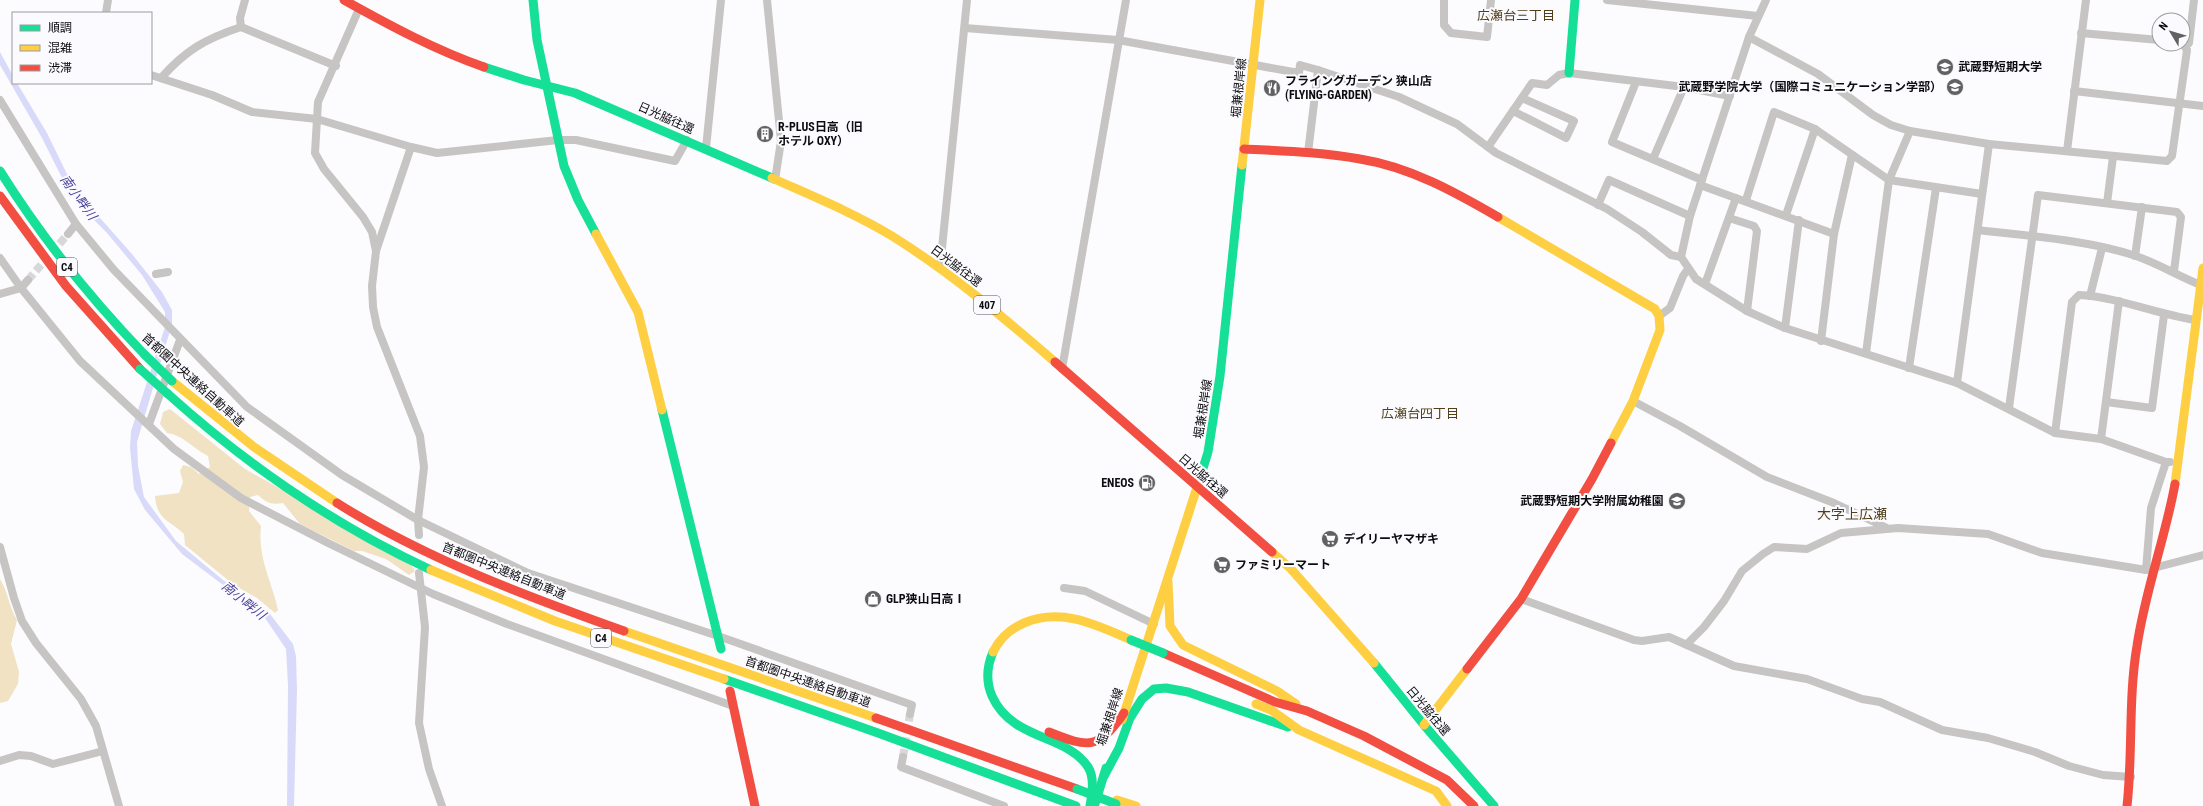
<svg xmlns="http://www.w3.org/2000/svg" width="2203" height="806" viewBox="0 0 2203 806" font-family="'Roboto Condensed','Noto Sans JP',sans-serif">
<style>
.green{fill:#f0e2c2}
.water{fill:#d9daf9}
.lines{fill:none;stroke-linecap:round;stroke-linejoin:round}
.street-tunnel{stroke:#d8d8da;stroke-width:8;stroke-dasharray:8 4;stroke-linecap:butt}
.street{stroke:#c6c5c4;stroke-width:8}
.fast{stroke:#16e098;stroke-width:9}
.slow{stroke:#ffcf43;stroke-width:9}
.jam{stroke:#f24e42;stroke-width:9}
.fast-bridge{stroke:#16e098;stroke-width:9}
.labels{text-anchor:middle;stroke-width:4;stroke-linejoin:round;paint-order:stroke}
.shield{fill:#fbfbff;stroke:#545458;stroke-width:1}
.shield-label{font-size:11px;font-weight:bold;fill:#0d0d10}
.poi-label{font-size:12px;font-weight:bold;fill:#0d0d10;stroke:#fbfbff;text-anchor:start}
.street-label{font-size:12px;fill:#0d0d10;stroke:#fbfbff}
.neighbourhood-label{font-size:13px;fill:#503f18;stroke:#fbfbff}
.water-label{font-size:13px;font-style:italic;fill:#4c4498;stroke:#fbfbff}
.quarter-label{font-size:14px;fill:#503f18;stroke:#fbfbff}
</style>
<rect width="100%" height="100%" fill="#fcfcfe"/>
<g class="green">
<path d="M 170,409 L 245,469 L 409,561 L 415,571 L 409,575 L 386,559 L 362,551 L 354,551 L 300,524 L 283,503 C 271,505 267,503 258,495 L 250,497 L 249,511 L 261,526 C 257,556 272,582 278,610 L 275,613 L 257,598 L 234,585 L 185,545 L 184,534 C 170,520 157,521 155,496 L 179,493 L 183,482 L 180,471 L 183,465 L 191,467 L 199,474 L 210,467 L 208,456 C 194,449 183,435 167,433 L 160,424 L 163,412 Z"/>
<path d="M 0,579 C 8,592 9,607 17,620 L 11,644 L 19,672 L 18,684 L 8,701 L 0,703 Z"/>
</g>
<path class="water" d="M 0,52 L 13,76 L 13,83 L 17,83 L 47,133 L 68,176 L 85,201 L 132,254 L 162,292 L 172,310 L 172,324 L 137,442 L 138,466 L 144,497 L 176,541 L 223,580 L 270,614 L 293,644 L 296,656 L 297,690 L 294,806 L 287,806 L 288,685 L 286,649 L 263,615 L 182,554 L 145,510 L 134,489 L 130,448 L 131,431 L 165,327 L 165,312 L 142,275 L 107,233 L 80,206 L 60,174 L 42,138 L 0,65 Z"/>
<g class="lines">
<g class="street-tunnel">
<path d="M 28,280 L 68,234"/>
<path d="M 903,757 L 910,714"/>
</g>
<g class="street">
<path d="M 767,0 L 781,141 L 775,180"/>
<path d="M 1444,0 L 1444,25 L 1451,33 L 1487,37 L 1491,0"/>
<path d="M 1607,0 L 1758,16"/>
<path d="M 359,9 L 318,102 L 315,153 L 324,169 L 363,217 L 372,232 L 376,251 L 372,286 L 373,307 L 377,327 L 420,436 L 424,467 L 418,520 L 419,535"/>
<path d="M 106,13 L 108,0"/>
<path d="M 241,27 L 240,18 L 245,0"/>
<path d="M 965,28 L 1118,40 L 1299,73 L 1300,65 L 1318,70 L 1308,153"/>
<path d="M 2081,33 L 2159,40"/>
<path d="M 1749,37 L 1818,74 L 1873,115 L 1891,125 L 1910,131 L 1989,144 L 2167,161 L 2172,156 L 2187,50 L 2183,44"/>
<path d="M 2185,46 L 2189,43 L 2194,0"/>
<path d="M 1318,70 L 1399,97 L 1457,124 L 1496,153 L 1607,209 L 1642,232 L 1671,255 L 1681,257 L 1696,279 L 1747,311 L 1785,328 L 1957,383 L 2055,433 L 2101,439 L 2166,462"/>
<path d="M 151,75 L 212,95 L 252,112 L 317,119 L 411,147 L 437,153 L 558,140 L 576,140 L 675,161 L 687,140"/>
<path d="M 161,78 C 186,50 205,39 241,27 L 336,66"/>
<path d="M 1636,82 L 1612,142 L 1702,180"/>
<path d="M 2074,91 L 2203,106"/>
<path d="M 0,100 L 76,224 L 114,270 L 247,407 L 342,475 L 418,520 L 528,573 L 718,636 L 912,705 L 910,714"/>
<path d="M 1513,111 L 1566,138 L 1574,121 L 1522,98"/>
<path d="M 1488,147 L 1532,83 L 1547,85 L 1559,75 L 1569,73 L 1684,87 L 1730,96"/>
<path d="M 706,148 L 721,0"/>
<path d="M 2067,151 L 2086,0"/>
<path d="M 1653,159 L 1684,87"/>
<path d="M 1700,185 L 1834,234"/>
<path d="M 1746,200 L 1774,112 L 1815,129 L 1889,180 L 1982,194"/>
<path d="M 2107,203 L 2113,157"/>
<path d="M 1598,205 L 1609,180 L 1690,216"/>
<path d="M 1786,215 L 1815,129"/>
<path d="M 1729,218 L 1754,226 L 1757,231 L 1747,311"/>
<path d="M 1978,230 C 2028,236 2088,240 2136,256 C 2159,264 2180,277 2203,286"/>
<path d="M 68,234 L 76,224"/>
<path d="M 376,251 L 411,147"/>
<path d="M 2135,256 L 2142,207"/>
<path d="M 1681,257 L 1690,216 L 1749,37 L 1766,0"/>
<path d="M 0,258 L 21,288 L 80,361 L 174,449 L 241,498 L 328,543 L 433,594 L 507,624 L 733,706"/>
<path d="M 940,268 L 967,0"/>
<path d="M 156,274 L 168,272"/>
<path d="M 1705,284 L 1736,198"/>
<path d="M 0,294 L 21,288 L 28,280"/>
<path d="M 2090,296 L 2102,248"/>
<path d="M 1659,316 L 1670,308 L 1683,276 L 1688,269"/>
<path d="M 1785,328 L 1799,220"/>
<path d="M 1821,341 L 1834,234 L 1852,155"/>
<path d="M 1866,353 L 1889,180 L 1910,131"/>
<path d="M 1909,368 L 1936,188"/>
<path d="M 1062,369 L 1126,0"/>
<path d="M 1957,383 L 1989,144"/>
<path d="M 1633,401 L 1680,426 L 1767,477 L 1834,503 L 1887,528"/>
<path d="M 2106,402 L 2152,408 L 2164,315"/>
<path d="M 2009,408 L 2038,195 L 2177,212 L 2181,217 L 2174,271"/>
<path d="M 149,424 L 180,340"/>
<path d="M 2055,433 L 2072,302 L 2079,295 C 2118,297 2156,314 2195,320"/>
<path d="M 2101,439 L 2119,301"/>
<path d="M 0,547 L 14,598 L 22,621 L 36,643 L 81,699 L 96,726 L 119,806"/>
<path d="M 2146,570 L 2151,508 L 2166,462 L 2170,462"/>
<path d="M 419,573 L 425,627 L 419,723 L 429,769 L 442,806"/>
<path d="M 1064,588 L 1085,591 L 1154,624"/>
<path d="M 1521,599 L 1634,640 L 1642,641 L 1669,637 L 1734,666 L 1807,679 L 1862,699 L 1880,702 L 1942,730 L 1988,738 L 2035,752 L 2069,766 L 2103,775 L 2131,777"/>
<path d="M 1687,644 L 1704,627 L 1724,601 L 1742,571 L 1763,554 L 1774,547 L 1807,549 L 1841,533 L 1898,528 L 1988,534 L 2042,553 L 2146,570 L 2203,555"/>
<path d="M 903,757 L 901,767 L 1004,806"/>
<path d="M 0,761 L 19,755 L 31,756 L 53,764 L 103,751"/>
</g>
<g class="fast">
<path d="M 533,0 L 537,40 L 564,166 L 578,200 L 596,234"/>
<path d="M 484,67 L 524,80 L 575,93 L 772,178"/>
<path d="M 1569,73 L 1575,0"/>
<path d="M 0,171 C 42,238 90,298 145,355"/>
<path d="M 168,394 C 248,466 334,525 431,570"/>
<path d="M 662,410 L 721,649"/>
<path d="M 1200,478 L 1208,452 L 1220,376 L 1242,165"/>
<path d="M 993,652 C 987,666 986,682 992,696 C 1012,741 1067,734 1088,767 C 1095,778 1092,794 1090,806"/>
<path d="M 1374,663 L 1424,725 L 1494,806"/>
<path d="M 724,679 L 878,733 L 1076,806"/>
<path d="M 1104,776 L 1119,748 L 1130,718 L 1142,699 L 1154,689 L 1166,688 L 1188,692 L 1288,727"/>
<path d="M 1095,804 L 1106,768"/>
</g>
<g class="slow">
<path d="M 1242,165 L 1260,0"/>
<path d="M 772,178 C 812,196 854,213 892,236 C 950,272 1003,317 1055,362"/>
<path d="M 1498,217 L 1655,309 L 1659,316 L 1660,330 L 1633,401 L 1611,443"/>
<path d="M 596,234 L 638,312 L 662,410"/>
<path d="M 172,381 L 254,447 L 337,503"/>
<path d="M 2175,484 L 2203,268"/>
<path d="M 1272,552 L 1291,569 L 1374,663"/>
<path d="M 431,570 L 555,621 L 724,679"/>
<path d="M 1168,582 L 1170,626 L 1183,645 L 1277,691 L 1296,704"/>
<path d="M 624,631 L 876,718"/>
<path d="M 993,652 C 1000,638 1010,629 1024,623 C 1061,607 1097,625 1131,640"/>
<path d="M 1256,704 L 1271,710 L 1299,730 L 1436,791 L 1447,806"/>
<path d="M 1122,720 L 1200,478"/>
<path d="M 1424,725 L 1467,669"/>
<path d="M 1117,800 L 1136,806"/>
</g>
<g class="jam">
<path d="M 344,0 C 389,25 435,50 484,67"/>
<path d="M 1244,149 C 1283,151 1322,152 1360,159 C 1410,167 1455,192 1498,217"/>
<path d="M 0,196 L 66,286 L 140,369"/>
<path d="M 1055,362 L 1272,552"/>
<path d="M 337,503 C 426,559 526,596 624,631"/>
<path d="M 1163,653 L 1275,702 L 1307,711 L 1364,736 L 1447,780 L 1474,806"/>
<path d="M 1467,669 L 1521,599 L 1592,479 L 1611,443"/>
<path d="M 730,691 L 755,806"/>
<path d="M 876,718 L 1077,789"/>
<path d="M 1049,732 C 1089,748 1098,750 1124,713"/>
<path d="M 2127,806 C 2133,753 2128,699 2137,646 C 2145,591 2165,539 2175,484"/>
</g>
<g class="fast-bridge">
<path d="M 145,355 L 172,381"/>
<path d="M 140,369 L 168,394"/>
<path d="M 1131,640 L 1163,653"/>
<path d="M 1077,789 L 1116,804"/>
</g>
</g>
<defs>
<g id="university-disc" transform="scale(0.9)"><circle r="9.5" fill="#616163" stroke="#fbfbff"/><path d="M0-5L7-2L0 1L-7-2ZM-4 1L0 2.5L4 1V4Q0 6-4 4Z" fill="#fff"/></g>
<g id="restaurant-disc" transform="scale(0.9)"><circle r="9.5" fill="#616163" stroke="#fbfbff"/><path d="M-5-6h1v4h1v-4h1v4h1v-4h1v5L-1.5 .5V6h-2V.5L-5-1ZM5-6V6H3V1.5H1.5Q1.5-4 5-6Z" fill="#fff"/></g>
<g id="building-disc" transform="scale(0.9)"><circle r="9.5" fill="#616163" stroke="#fbfbff"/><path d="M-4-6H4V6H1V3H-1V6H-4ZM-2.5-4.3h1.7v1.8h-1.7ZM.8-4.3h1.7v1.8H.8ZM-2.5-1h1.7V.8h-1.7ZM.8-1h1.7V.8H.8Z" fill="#fff"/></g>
<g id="fuel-disc" transform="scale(0.9)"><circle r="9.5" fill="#616163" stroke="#fbfbff"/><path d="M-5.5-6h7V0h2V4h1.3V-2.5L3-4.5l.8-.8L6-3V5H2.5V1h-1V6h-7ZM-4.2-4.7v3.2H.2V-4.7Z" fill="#fff"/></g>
<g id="school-disc" transform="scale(0.9)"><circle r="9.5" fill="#616163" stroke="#fbfbff"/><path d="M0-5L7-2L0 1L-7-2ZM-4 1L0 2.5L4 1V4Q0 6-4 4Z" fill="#fff"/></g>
<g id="supermarket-disc" transform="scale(0.9)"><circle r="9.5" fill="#616163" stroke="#fbfbff"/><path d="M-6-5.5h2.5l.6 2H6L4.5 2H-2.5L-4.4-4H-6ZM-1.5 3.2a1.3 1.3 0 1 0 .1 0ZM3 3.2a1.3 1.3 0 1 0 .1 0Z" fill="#fff"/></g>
<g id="shop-disc" transform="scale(0.9)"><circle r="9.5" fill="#616163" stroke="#fbfbff"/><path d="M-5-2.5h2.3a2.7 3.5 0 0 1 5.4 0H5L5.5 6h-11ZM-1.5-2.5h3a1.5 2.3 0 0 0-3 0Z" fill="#fff"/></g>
</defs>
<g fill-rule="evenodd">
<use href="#university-disc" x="1945" y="67"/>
<use href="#university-disc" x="1955" y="87"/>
<use href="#restaurant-disc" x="1272" y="88"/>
<use href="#building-disc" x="765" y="134"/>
<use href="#fuel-disc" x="1147" y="483"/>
<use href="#school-disc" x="1677" y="501"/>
<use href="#supermarket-disc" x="1330" y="539"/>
<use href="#supermarket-disc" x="1222" y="565"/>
<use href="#shop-disc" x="873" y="599"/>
</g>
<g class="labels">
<g class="shield">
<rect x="57" y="258" width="20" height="18" rx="3"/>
<rect x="974" y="296" width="26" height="18" rx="3"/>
<rect x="591" y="629" width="20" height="18" rx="3"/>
</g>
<g class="shield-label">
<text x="67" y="271">C4</text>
<text x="987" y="309">407</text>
<text x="601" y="642">C4</text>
</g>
<g class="poi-label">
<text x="1958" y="71">武蔵野短期大学</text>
<text x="1285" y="85">フライングガーデン 狭山店<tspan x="1285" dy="14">(FLYING-GARDEN)</tspan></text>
<text x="1942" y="91" text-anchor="end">武蔵野学院大学（国際コミュニケーション学部）</text>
<text x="778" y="131">R-PLUS日高（旧<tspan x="778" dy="14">ホテル OXY）</tspan></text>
<text x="1134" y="487" text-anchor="end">ENEOS</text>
<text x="1664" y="505" text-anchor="end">武蔵野短期大学附属幼稚園</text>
<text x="1343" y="543">デイリーヤマザキ</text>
<text x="1235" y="569">ファミリーマート</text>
<text x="886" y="603">GLP狭山日高Ⅰ</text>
</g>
<g class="street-label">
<text transform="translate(1239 88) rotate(-84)" y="4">堀兼根岸線</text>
<text transform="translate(666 118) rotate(24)" y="4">日光脇往還</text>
<text transform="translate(956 266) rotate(37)" y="4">日光脇往還</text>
<text transform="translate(193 380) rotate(42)" y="4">首都圏中央連絡自動車道</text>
<text transform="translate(1203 409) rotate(-81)" y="4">堀兼根岸線</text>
<text transform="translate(1203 476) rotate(41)" y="4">日光脇往還</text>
<text transform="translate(504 571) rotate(22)" y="4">首都圏中央連絡自動車道</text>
<text transform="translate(808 682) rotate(19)" y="4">首都圏中央連絡自動車道</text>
<text transform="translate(1428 711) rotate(50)" y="4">日光脇往還</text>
<text transform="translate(1110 717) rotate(-72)" y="4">堀兼根岸線</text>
</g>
<g class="neighbourhood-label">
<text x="1516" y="20">広瀬台三丁目</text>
<text x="1420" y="418">広瀬台四丁目</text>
</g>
<g class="water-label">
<text transform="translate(79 197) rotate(54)" y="5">南小畔川</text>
<text transform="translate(244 600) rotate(39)" y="5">南小畔川</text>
</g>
<g class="quarter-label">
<text x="1852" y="519">大字上広瀬</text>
</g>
</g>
<rect x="12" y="12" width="140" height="72" fill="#fbfbff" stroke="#9c9c9f"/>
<rect x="20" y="25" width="20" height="6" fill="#16e098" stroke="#9c9c9f"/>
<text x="48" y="32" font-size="12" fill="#0d0d10">順調</text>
<rect x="20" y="45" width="20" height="6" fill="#ffcf43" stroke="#9c9c9f"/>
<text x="48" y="52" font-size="12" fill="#0d0d10">混雑</text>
<rect x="20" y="65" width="20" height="6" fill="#f24e42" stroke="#9c9c9f"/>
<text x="48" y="72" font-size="12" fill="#0d0d10">渋滞</text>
<g transform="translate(2171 32) rotate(308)"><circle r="19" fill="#fbfbff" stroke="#9c9c9f"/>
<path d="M0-3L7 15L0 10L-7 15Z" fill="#616163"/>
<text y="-6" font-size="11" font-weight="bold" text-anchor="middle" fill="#0d0d10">N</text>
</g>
</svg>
